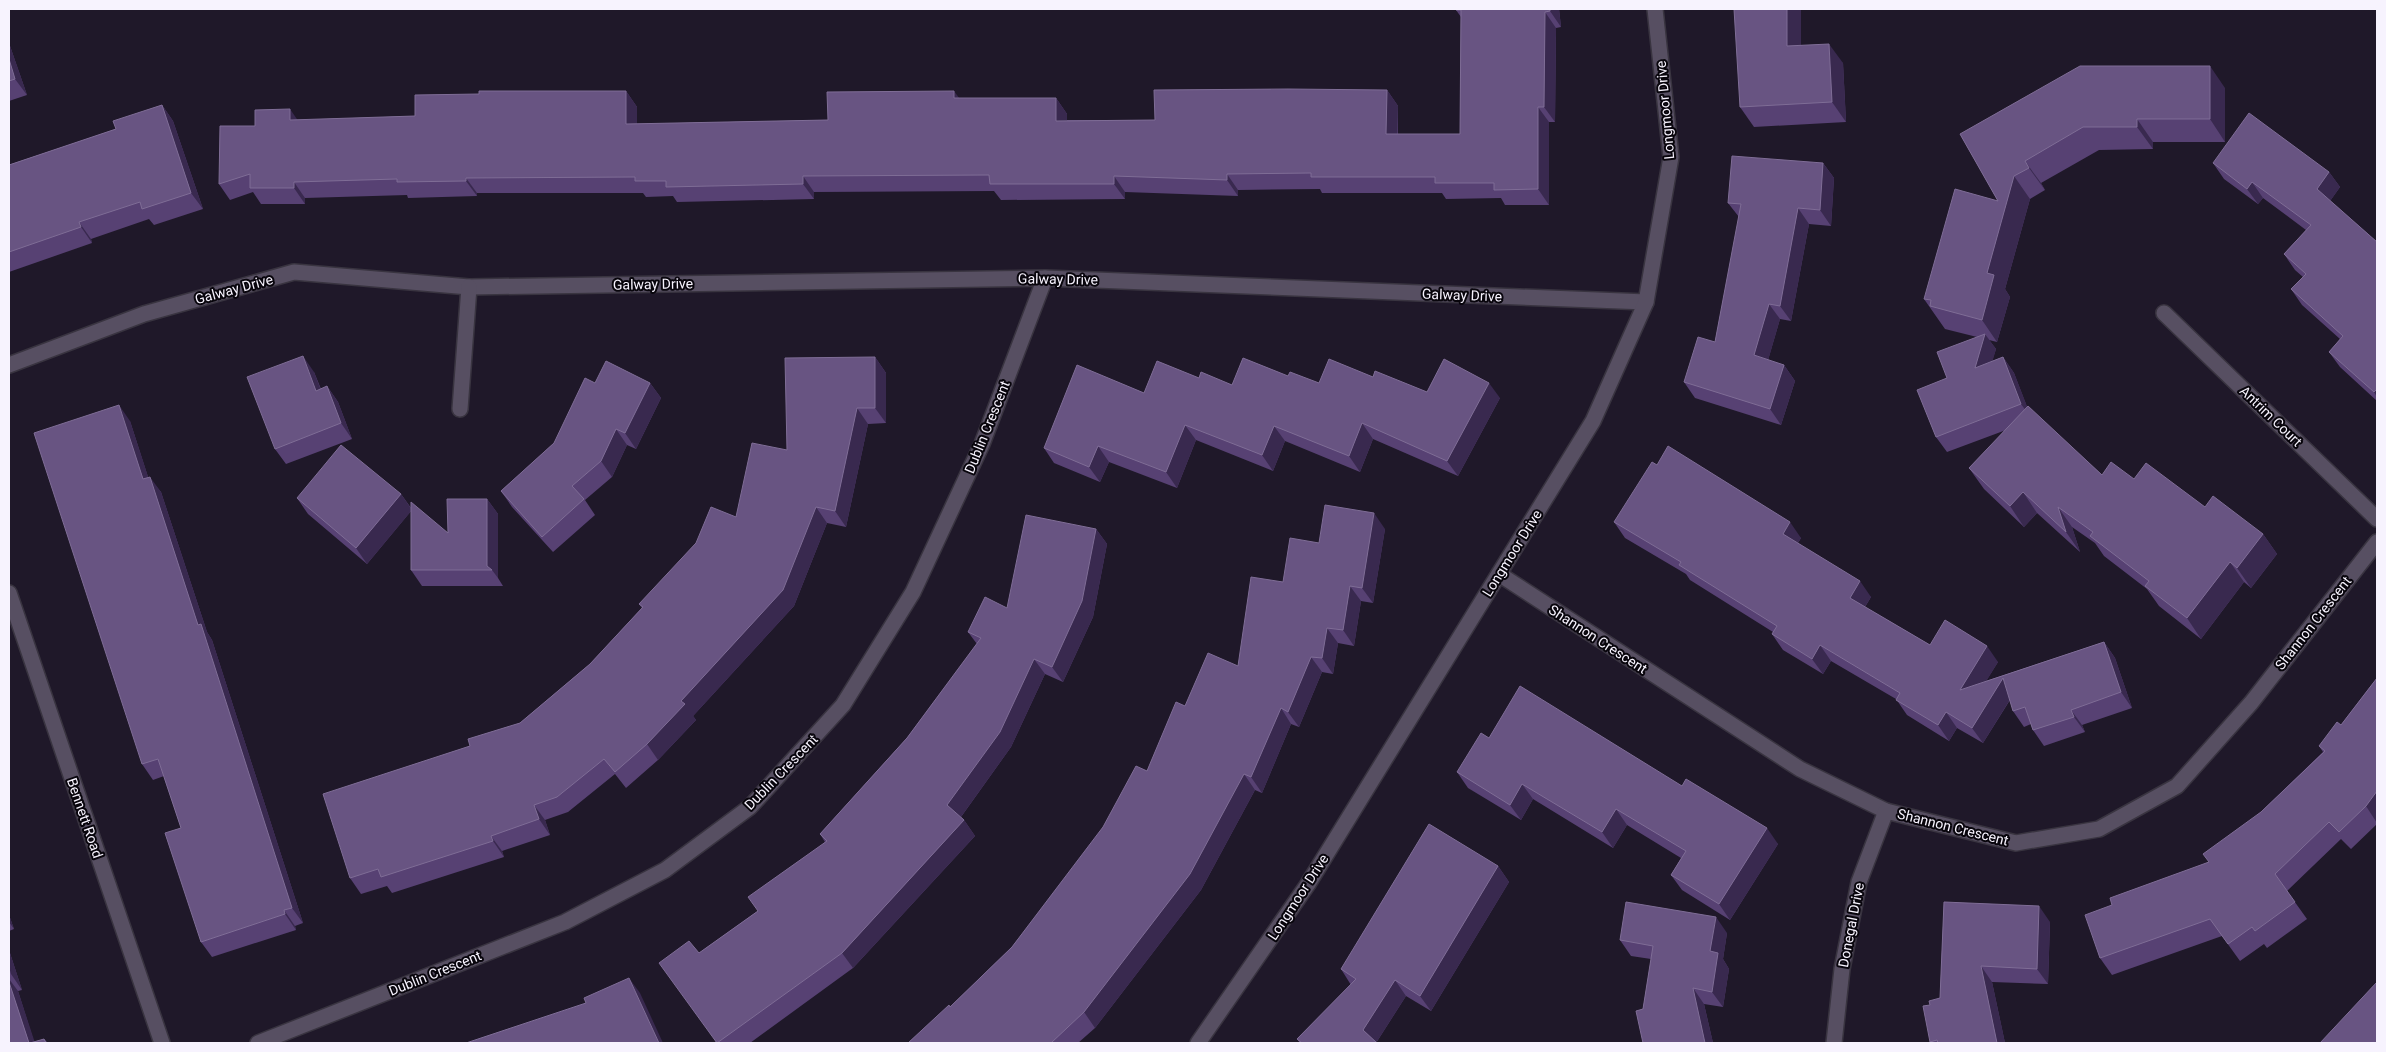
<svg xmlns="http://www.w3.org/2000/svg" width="2386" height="1052" viewBox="0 0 2386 1052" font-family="Roboto,sans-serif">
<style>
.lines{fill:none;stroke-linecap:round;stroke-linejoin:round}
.minor-casing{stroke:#393440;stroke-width:18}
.minor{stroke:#574f62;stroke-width:15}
.wall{fill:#574173}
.shaded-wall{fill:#39294f}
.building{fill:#685482;stroke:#7f6d96}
.labels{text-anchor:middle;stroke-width:4;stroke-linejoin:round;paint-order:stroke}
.street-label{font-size:14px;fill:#f7f3fe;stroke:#08050c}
</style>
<rect width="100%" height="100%" fill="#1f1829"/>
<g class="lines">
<g class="minor-casing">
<g id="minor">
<path d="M 2164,313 L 2377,519"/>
<path d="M 9,365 L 144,314 L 294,272 L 469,287 L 1045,278 L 1646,302"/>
<path d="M 460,409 L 469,287"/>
<path d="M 1499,574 L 1800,769 L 1886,811 L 2016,843 L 2099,829 L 2177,786 L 2251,703 L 2377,542"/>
<path d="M 9,593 L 162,1043"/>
<path d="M 258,1043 L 565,922 L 665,870 L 750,807 L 843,705 L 913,592 L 982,444 L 1045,278"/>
<path d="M 1198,1043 L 1308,884 L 1593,421 L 1646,302 L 1671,157 L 1655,9"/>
<path d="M 1834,1043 L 1842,969 L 1859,882 L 1886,811"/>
</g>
</g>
<use href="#minor" class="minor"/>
</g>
<g class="wall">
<path d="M 1456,9 L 1559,9 L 1561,27 L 1556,28 L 1555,122 L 1549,122 L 1549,205 L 1505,205 L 1501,198 L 1446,199 L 1442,193 L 1322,193 L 1320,189 L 1238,190 L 1238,196 L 1125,192 L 1125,199 L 1001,200 L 994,191 L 814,192 L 814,199 L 677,202 L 673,196 L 646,197 L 643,193 L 477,193 L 477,196 L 408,198 L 407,195 L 305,198 L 305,204 L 261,204 L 253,192 L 230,200 L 219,184 L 255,126 L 297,120 L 415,116 L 626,91 L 637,107 L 637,124 L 828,120 L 959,98 L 1056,98 L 1067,114 L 1067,120 L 1155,120 L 1387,90 L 1398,106 L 1398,134 L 1460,134 L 1461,17 L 1456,10 Z"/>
<path d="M 9,44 L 10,46 L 27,95 L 9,101 Z"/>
<path d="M 1801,45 L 1843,63 L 1846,122 L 1754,127 L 1740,107 Z"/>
<path d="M 2225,88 L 2225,142 L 2153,142 L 2153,149 L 2099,150 L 2041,183 L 2045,190 L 2030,199 L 2005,289 L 2010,297 L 1997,342 L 1989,340 L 1996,349 L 1992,361 L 2003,357 L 2014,373 L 2027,407 L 2102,475 L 2134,479 L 2205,507 L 2263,534 L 2277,554 L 2251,588 L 2244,582 L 2201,639 L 2159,606 L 2147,589 L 2104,556 L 2095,543 L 2072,527 L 2080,552 L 2037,513 L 2024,527 L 1984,489 L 1969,468 L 2006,430 L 1947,452 L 1936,437 L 1947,378 L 1977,337 L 1945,329 L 1924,299 L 1998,201 L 1960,134 Z"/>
<path d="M 162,105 L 173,121 L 203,209 L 154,225 L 149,219 L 91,239 L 92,243 L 9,272 L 9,165 L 116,129 Z"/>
<path d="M 1823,163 L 1834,178 L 1831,226 L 1809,224 L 1791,321 L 1780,319 L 1768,360 L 1784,365 L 1795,381 L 1781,425 L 1695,398 L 1684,382 L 1715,342 L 1739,217 L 1728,203 Z"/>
<path d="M 2213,163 L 2329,172 L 2340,187 L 2330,201 L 2377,242 L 2377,401 L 2340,367 L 2329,352 L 2340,339 L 2302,305 L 2291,289 L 2303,277 L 2295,270 L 2284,254 L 2306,230 L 2263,198 L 2258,204 L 2224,179 Z"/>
<path d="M 875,357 L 886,373 L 886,423 L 868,424 L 846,527 L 827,523 L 794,606 L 693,716 L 696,720 L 658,760 L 626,788 L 615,774 L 568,812 L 545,820 L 550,835 L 502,851 L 504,857 L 392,893 L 387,886 L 361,894 L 350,878 L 470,746 L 520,723 L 590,664 L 642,608 L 639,604 L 736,517 Z"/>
<path d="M 314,372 L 321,389 L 327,386 L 338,402 L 352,439 L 286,464 L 275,449 Z"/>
<path d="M 1373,377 L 1427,392 L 1500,398 L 1458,476 L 1373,439 L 1360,472 L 1285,441 L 1273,471 L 1196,440 L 1177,488 L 1109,462 L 1100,482 L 1054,463 L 1044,448 L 1144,393 L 1199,378 L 1232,385 L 1319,383 Z"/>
<path d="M 595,383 L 650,383 L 661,398 L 636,449 L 627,445 L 612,477 L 585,500 L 595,515 L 553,552 L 512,507 L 501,491 L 554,443 Z"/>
<path d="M 130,421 L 148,477 L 161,492 L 207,632 L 212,640 L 303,923 L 295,926 L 296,930 L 212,957 L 201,942 L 181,828 L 164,776 L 153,780 L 142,764 Z"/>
<path d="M 1657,465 L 1801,538 L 1798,543 L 1871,597 L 1865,607 L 1930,645 L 1998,662 L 1986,681 L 2104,642 L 2115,658 L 2132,708 L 2082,725 L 2085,732 L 2044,746 L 2033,730 L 2031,724 L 2024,727 L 2013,711 L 2010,700 L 1983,743 L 1957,728 L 1949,741 L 1907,715 L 1896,699 L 1831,661 L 1823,674 L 1783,650 L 1772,634 L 1773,632 L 1690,580 L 1686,574 L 1625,538 L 1614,522 Z"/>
<path d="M 401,494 L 411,508 L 448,533 L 487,499 L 498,514 L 498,578 L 503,586 L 422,586 L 411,570 L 411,511 L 367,564 L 308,514 L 297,498 Z"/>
<path d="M 1096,529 L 1107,544 L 1093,617 L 1063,682 L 1045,674 L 1011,747 L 961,817 L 964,820 L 975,836 L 853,968 L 750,1043 L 716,1043 L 699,953 L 758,911 L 825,842 L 820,834 L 907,738 L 977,644 L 968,632 L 1007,608 Z"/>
<path d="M 1385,529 L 1373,603 L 1361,601 L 1354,646 L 1338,643 L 1333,674 L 1322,672 L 1299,727 L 1291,724 L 1262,793 L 1255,790 L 1201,890 L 1095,1028 L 1078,1043 L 908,1043 L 950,1007 L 1012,947 L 1147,771 L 1185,706 L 1238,666 L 1283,582 L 1319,543 Z"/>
<path d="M 2377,678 L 2377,824 L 2351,849 L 2341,839 L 2287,891 L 2307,919 L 2267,948 L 2264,944 L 2240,961 L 2222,936 L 2112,975 L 2100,958 L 2112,905 L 2209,862 L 2323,752 L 2319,746 L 2341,725 Z"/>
<path d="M 1489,738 L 1682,786 L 1778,844 L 1730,920 L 1682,890 L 1671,875 L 1681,858 L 1627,825 L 1613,848 L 1533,799 L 1521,820 L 1468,788 L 1457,772 Z"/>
<path d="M 1498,866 L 1509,882 L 1431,1011 L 1406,996 L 1376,1043 L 1377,1043 L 1300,1043 L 1297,1039 L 1351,985 L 1341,969 Z"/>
<path d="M 1944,902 L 2050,922 L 2048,984 L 1992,982 L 2005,1043 L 1931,1043 L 1930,1042 L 1930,1005 L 1940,998 Z"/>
<path d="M 9,915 L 14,929 L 9,931 Z"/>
<path d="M 1727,933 L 1723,959 L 1729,969 L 1723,1007 L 1704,1004 L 1713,1043 L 1643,1043 L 1643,1009 L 1651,959 L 1631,956 L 1620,940 Z"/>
<path d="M 9,950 L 22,990 L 18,991 L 34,1042 L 44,1039 L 48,1043 L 9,1043 Z"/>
</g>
<g class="shaded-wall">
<path d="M 1550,9 L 1559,9 L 1561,27 L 1550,11 Z"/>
<path d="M 1787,9 L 1801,9 L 1801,65 L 1787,46 Z"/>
<path d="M 1545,12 L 1556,28 L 1555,122 L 1544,107 Z"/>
<path d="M 9,44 L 10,46 L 27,95 L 15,79 L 9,59 Z"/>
<path d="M 1829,44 L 1843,63 L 1846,122 L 1832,102 Z"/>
<path d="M 2210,66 L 2225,88 L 2225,142 L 2210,119 Z"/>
<path d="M 1387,90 L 1398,106 L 1397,150 L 1386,134 Z"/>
<path d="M 626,91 L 637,107 L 637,140 L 626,124 Z"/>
<path d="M 954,91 L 965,106 L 954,98 Z"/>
<path d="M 1056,98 L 1067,114 L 1067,136 L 1056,121 Z"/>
<path d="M 162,105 L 173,121 L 203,209 L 191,193 Z"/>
<path d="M 1538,107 L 1549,122 L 1549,205 L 1538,189 Z"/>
<path d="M 290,109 L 301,125 L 290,120 Z"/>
<path d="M 2137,119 L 2153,142 L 2153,149 L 2137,127 Z"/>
<path d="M 2025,161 L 2041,183 L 2045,190 L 2029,168 Z"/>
<path d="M 1823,163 L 1834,178 L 1831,226 L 1820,210 Z"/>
<path d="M 2329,172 L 2340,187 L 2328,204 L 2317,189 Z"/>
<path d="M 1227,174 L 1238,190 L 1238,196 L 1227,180 Z"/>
<path d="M 803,176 L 814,192 L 814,199 L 803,184 Z"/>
<path d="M 1114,176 L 1125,192 L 1125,199 L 1114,184 Z"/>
<path d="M 2014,176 L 2030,199 L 2005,289 L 2010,297 L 1997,342 L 1982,320 L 1987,273 Z"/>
<path d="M 466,178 L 477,193 L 477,196 L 466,181 Z"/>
<path d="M 294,182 L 305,198 L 305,204 L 294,188 Z"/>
<path d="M 2252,182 L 2263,198 L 2258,204 L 2247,189 Z"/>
<path d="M 1798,208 L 1809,224 L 1791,321 L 1780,306 Z"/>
<path d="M 79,222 L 91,239 L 92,243 L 81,227 Z"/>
<path d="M 1769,304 L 1780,319 L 1765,371 L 1754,355 Z"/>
<path d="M 1985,334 L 1996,349 L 1986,384 L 1975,368 Z"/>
<path d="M 303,356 L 314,372 L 327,406 L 316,391 Z"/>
<path d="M 875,357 L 886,373 L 886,423 L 875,408 Z"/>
<path d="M 2003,357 L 2014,373 L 2032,419 L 2021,404 Z"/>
<path d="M 1784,365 L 1795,381 L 1781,425 L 1770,409 Z"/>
<path d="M 650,383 L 661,398 L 636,449 L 625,433 Z"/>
<path d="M 1489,383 L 1500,398 L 1458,476 L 1447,461 Z"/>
<path d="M 327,386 L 338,402 L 352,439 L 341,423 Z"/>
<path d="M 2377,389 L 2377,397 L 2374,392 Z"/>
<path d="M 119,405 L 130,421 L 154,495 L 143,479 Z"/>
<path d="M 857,408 L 868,424 L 846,527 L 835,511 Z"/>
<path d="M 1362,423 L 1373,439 L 1360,472 L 1349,456 Z"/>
<path d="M 1185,425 L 1196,440 L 1177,488 L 1166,472 Z"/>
<path d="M 1274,426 L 1285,441 L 1273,471 L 1262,455 Z"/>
<path d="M 616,429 L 627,445 L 612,477 L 601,461 Z"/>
<path d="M 1098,446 L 1109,462 L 1100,482 L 1089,467 Z"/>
<path d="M 150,477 L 161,492 L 207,632 L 212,640 L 303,923 L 292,908 L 198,625 Z"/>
<path d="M 2023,492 L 2037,513 L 2024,527 L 2010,506 Z"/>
<path d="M 401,494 L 412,510 L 367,564 L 356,548 Z"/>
<path d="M 487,499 L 498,514 L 498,578 L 492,570 L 487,566 Z"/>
<path d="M 816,507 L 827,523 L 794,606 L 693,716 L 696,720 L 658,760 L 647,744 L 681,701 Z"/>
<path d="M 2058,507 L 2072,527 L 2080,552 L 2066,532 Z"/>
<path d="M 1374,513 L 1385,529 L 1373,603 L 1362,588 Z"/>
<path d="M 1790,522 L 1801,538 L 1794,549 L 1783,534 Z"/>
<path d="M 1096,529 L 1107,544 L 1093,617 L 1063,682 L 1052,667 Z"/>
<path d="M 2263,534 L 2277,554 L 2251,588 L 2237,568 Z"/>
<path d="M 2230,562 L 2244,582 L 2201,639 L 2187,618 Z"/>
<path d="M 1860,581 L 1871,597 L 1861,613 L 1850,598 Z"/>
<path d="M 1350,586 L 1361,601 L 1354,646 L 1343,630 Z"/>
<path d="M 1327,628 L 1338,643 L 1333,674 L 1322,658 Z"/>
<path d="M 2104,642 L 2115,658 L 2132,708 L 2121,692 Z"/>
<path d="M 1820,645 L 1831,661 L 1823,674 L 1812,659 Z"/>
<path d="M 1987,646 L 1998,662 L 1971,706 L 1960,690 Z"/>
<path d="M 1311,657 L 1322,672 L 1299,727 L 1288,712 Z"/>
<path d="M 1034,659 L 1045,674 L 1011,747 L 958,821 L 947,805 Z"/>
<path d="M 2003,678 L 2014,693 L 1983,743 L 1972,728 Z"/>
<path d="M 1281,708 L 1291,724 L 1262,793 L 1251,777 Z"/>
<path d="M 2071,710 L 2082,725 L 2085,732 L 2074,717 Z"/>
<path d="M 1946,712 L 1957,728 L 1949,741 L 1938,725 Z"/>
<path d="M 1244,774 L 1255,790 L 1201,890 L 1095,1028 L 1084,1012 Z"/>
<path d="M 1522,784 L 1533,799 L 1521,820 L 1510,805 Z"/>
<path d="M 2377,791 L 2377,823 L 2366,806 Z"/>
<path d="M 534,805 L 545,820 L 550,835 L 539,819 Z"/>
<path d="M 1616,809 L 1627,825 L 1613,848 L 1602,832 Z"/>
<path d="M 964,820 L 975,836 L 853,968 L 842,953 Z"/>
<path d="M 1767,828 L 1778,844 L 1730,920 L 1719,904 Z"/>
<path d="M 491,836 L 502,851 L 504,857 L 493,841 Z"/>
<path d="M 1498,866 L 1509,882 L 1431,1011 L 1420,996 Z"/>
<path d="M 2039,906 L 2050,922 L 2048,984 L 2037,969 Z"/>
<path d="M 284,910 L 295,926 L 296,930 L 285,914 Z"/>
<path d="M 9,915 L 14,929 L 9,922 Z"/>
<path d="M 1716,917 L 1727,933 L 1723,959 L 1729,969 L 1723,1007 L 1712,992 L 1710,951 Z"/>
<path d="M 9,950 L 22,990 L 11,974 L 9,967 Z"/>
<path d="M 1981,966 L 1992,982 L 2005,1043 L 1997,1043 Z"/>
<path d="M 629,978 L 640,993 L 663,1043 L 659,1043 Z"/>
<path d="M 9,979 L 18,991 L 35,1043 L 29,1043 L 9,982 Z"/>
<path d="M 1395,980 L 1406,996 L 1376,1043 L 1363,1030 Z"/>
<path d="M 1693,988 L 1704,1004 L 1713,1043 L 1705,1043 Z"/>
</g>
<g class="building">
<path d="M 1456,9 L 1550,9 L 1550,11 L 1545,12 L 1544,107 L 1538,107 L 1538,189 L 1494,190 L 1494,183 L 1435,183 L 1435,177 L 1311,177 L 1311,173 L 1227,174 L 1227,180 L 1114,176 L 1114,184 L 990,184 L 989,175 L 803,176 L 803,184 L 666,187 L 666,181 L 635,181 L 635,177 L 466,178 L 466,181 L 397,182 L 397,179 L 294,182 L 294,188 L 250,188 L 250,174 L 219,184 L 220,126 L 255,126 L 255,110 L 290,109 L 290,120 L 415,116 L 415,95 L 479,94 L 479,91 L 626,91 L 626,124 L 828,120 L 827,92 L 954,91 L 954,98 L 1056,98 L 1056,121 L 1155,120 L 1154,90 L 1288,89 L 1387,90 L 1386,134 L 1460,134 L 1461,10 L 1456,10 Z"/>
<path d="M 1734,9 L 1787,9 L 1787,46 L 1829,44 L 1832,102 L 1740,107 Z"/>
<path d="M 9,59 L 15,79 L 9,81 Z"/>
<path d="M 2080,66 L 2210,66 L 2210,119 L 2137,119 L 2137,127 L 2083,127 L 2025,161 L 2029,168 L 2014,176 L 1987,273 L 1994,275 L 1982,320 L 1930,306 L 1931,300 L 1924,299 L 1955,189 L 1998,201 L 1960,134 Z"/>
<path d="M 162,105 L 191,193 L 142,209 L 140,202 L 79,222 L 81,227 L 9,252 L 9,165 L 116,129 L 113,121 Z"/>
<path d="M 2249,113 L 2329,172 L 2317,189 L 2377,242 L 2377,389 L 2374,392 L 2329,352 L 2343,336 L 2291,289 L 2306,274 L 2284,254 L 2311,225 L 2252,182 L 2247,189 L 2213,163 Z"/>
<path d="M 1732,156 L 1823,163 L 1820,210 L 1798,208 L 1780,306 L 1769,304 L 1754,355 L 1784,365 L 1770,409 L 1684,382 L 1698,337 L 1715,342 L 1741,204 L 1728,203 Z"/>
<path d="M 1985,334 L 1975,368 L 2003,357 L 2021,404 L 1936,437 L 1917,390 L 1947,378 L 1937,352 Z"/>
<path d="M 303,356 L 316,391 L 327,386 L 341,423 L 275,449 L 247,377 Z"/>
<path d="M 875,357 L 875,408 L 857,408 L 835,511 L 816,507 L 783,590 L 681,701 L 685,704 L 647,744 L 615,772 L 604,759 L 557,797 L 534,805 L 539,819 L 491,836 L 493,841 L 381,877 L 378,869 L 350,878 L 323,794 L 470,746 L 468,739 L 520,723 L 590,664 L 643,607 L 639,604 L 696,543 L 711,507 L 736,517 L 752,443 L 787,450 L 785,358 Z"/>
<path d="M 1243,358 L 1288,376 L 1290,372 L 1319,383 L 1329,359 L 1373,377 L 1375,371 L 1427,392 L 1444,359 L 1489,383 L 1447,461 L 1362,423 L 1349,456 L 1274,426 L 1262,455 L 1185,425 L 1166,472 L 1098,446 L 1089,467 L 1044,448 L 1077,365 L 1144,393 L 1157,361 L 1199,378 L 1201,372 L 1232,385 Z"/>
<path d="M 606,361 L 650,383 L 625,433 L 616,429 L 601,461 L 572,486 L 584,499 L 542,537 L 501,491 L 554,443 L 585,378 L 595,383 Z"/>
<path d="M 119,405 L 143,479 L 150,477 L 198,625 L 201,624 L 292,908 L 284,910 L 285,914 L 201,942 L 165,833 L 181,828 L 158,759 L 142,764 L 34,433 Z"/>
<path d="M 2028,406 L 2102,475 L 2111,462 L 2134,479 L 2146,463 L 2205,507 L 2213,496 L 2263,534 L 2237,568 L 2230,562 L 2187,618 L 2145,586 L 2149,581 L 2090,536 L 2093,532 L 2058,507 L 2066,532 L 2023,492 L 2010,506 L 1969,468 Z"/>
<path d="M 341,445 L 401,494 L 356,548 L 297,498 Z"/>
<path d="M 1668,446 L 1790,522 L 1783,534 L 1860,581 L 1850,598 L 1930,645 L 1945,620 L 1987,646 L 1960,690 L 2104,642 L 2121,692 L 2071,710 L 2074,717 L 2033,730 L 2025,707 L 2013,711 L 2003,678 L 1972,728 L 1946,712 L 1938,725 L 1896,700 L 1900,693 L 1820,645 L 1812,659 L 1772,634 L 1777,626 L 1679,565 L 1681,562 L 1614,522 L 1652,462 L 1657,465 Z"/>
<path d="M 447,499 L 487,499 L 487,566 L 492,570 L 411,570 L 411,502 L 448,533 Z"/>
<path d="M 1325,505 L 1374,513 L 1362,588 L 1350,586 L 1343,630 L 1327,628 L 1322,658 L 1311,657 L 1288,712 L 1281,708 L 1251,777 L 1244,774 L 1190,874 L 1084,1012 L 1051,1043 L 908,1043 L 949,1005 L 950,1007 L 1012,947 L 1103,827 L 1136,766 L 1147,771 L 1176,702 L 1185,706 L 1208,653 L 1238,666 L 1251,577 L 1283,582 L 1290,538 L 1319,543 Z"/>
<path d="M 1026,515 L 1096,529 L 1082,601 L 1052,667 L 1034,659 L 1000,732 L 947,805 L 964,820 L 842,953 L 717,1043 L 659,963 L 689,941 L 699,953 L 758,911 L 748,897 L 827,841 L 820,834 L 907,738 L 981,638 L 968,632 L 985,597 L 1007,608 Z"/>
<path d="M 2377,678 L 2377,791 L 2366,806 L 2339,832 L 2329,822 L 2275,874 L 2295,902 L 2255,931 L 2252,927 L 2228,944 L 2210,919 L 2100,958 L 2085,915 L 2112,905 L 2110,898 L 2209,862 L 2203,854 L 2261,812 L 2325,751 L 2319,746 L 2337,722 L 2341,725 Z"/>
<path d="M 1520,686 L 1682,786 L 1686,779 L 1767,828 L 1719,904 L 1671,875 L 1686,851 L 1616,809 L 1602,832 L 1522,784 L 1510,805 L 1457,772 L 1481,733 L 1489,738 Z"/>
<path d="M 1429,824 L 1498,866 L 1420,996 L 1395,980 L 1363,1030 L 1377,1043 L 1302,1043 L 1297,1039 L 1356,979 L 1341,969 Z"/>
<path d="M 1626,902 L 1716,917 L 1710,951 L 1718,953 L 1712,992 L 1693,988 L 1705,1043 L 1643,1043 L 1636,1011 L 1643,1009 L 1653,946 L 1620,940 Z"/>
<path d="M 1944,902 L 2039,906 L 2037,969 L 1981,966 L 1997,1043 L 1938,1043 L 1937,1040 L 1930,1042 L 1923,1006 L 1930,1005 L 1929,1001 L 1940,998 Z"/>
<path d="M 629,978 L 659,1043 L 466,1043 L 586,1003 L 584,998 Z"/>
<path d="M 9,982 L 29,1043 L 9,1043 Z"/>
<path d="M 2377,982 L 2377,1043 L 2320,1043 Z"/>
<path d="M 44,1039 L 46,1043 L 30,1043 Z"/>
</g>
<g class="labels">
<g class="street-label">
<text transform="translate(1665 110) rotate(-95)" y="5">Longmoor Drive</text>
<text transform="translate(1058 279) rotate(1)" y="5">Galway Drive</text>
<text transform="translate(653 284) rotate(-1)" y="5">Galway Drive</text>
<text transform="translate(234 289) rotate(-15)" y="5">Galway Drive</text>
<text transform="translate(1462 295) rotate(2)" y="5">Galway Drive</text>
<text transform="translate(2271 416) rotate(44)" y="5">Antrim Court</text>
<text transform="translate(987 427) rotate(-68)" y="5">Dublin Crescent</text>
<text transform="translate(1512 553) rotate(-58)" y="5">Longmoor Drive</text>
<text transform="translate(2313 623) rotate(-52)" y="5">Shannon Crescent</text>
<text transform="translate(1598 639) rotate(33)" y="5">Shannon Crescent</text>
<text transform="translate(781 772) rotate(-46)" y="5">Dublin Crescent</text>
<text transform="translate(85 818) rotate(71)" y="5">Bennett Road</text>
<text transform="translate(1953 827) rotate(14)" y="5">Shannon Crescent</text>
<text transform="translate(1298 897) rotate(-57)" y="5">Longmoor Drive</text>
<text transform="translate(1851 925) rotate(-79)" y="5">Donegal Drive</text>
<text transform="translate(435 973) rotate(-22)" y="5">Dublin Crescent</text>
</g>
</g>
<rect width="2386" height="1052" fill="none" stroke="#f7f3fe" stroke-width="20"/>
</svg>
